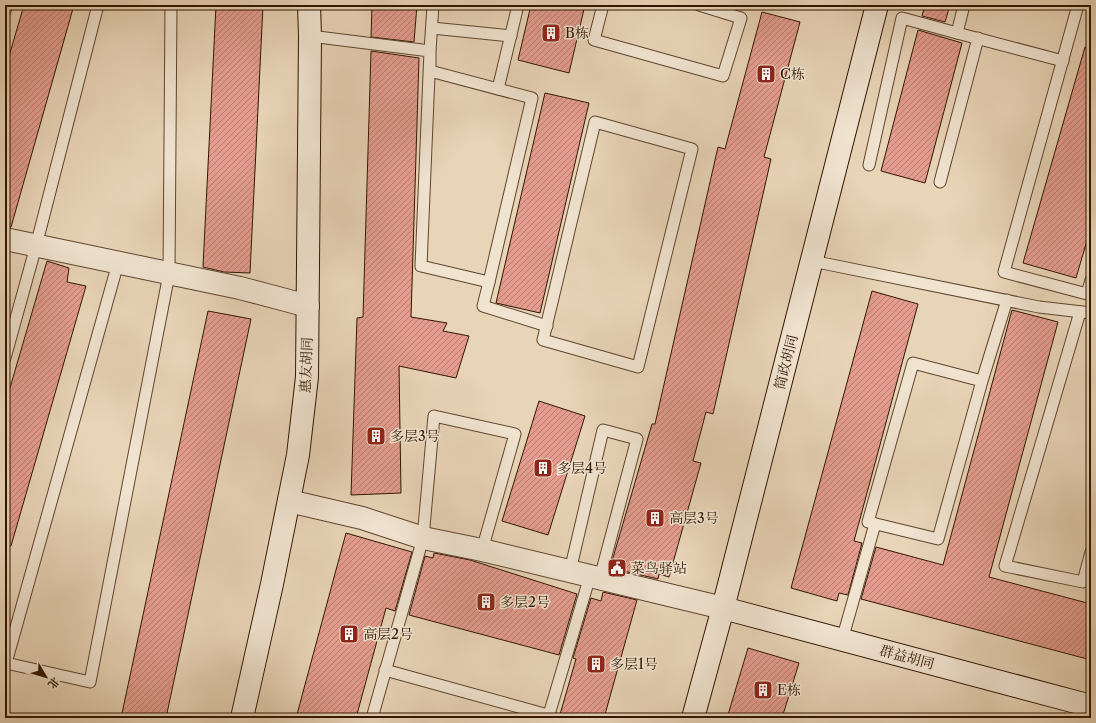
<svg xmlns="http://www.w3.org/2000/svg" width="1096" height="723" viewBox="0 0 1096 723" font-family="'Libre Caslon Text','Noto Serif SC',serif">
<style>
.building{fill:url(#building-hatch);stroke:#311500}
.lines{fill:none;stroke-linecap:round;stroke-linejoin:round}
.lane-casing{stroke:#5f452e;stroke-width:13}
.street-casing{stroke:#5f452e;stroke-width:24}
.secondary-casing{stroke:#311500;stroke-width:24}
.lane{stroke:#f0e3d0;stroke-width:11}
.street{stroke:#f0e3d0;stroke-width:22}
.secondary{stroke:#f0e3d0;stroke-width:22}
.labels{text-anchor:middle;stroke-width:3;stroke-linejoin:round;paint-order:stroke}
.poi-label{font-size:14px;fill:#311500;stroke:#f0e3d0;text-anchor:start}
.street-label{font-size:14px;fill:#311500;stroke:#f0e3d0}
</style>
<defs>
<pattern id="building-hatch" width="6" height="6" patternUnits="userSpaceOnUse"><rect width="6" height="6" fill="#e39c8e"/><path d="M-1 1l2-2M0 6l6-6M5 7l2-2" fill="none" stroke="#b97e72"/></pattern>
</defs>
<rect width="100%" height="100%" fill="#e8d4b7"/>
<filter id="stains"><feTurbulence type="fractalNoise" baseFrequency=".005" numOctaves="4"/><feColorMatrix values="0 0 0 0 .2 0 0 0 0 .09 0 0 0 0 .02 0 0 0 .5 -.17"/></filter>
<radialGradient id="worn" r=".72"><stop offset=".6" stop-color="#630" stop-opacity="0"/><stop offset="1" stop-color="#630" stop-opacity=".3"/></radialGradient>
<g class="building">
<path d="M 24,5 L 74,5 L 11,227 L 5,226 L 5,70 Z"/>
<path d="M 216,5 L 263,5 L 250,273 L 224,272 L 203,267 Z"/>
<path d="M 372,5 L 417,5 L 414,42 L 371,37 Z"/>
<path d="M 531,5 L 585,5 L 569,73 L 518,60 Z"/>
<path d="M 925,5 L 950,5 L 945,22 L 922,16 Z"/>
<path d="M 762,12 L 800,22 L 764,157 L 771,159 L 713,414 L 706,412 L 693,461 L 701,463 L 669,577 L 659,574 L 658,579 L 610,568 L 652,424 L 655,424 L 718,147 L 725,149 Z"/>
<path d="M 918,30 L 962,43 L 925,183 L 881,171 Z"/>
<path d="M 1085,47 L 1091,48 L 1091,227 L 1076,278 L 1023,263 Z"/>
<path d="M 371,51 L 419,58 L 411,317 L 447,323 L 443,331 L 469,336 L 456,378 L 399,366 L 401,493 L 351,495 L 357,318 L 363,317 Z"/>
<path d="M 545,93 L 589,103 L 540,313 L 496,303 Z"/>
<path d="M 47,261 L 69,268 L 67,282 L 86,286 L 11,546 L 5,545 L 5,405 Z"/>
<path d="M 872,291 L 918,304 L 854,541 L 862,543 L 848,595 L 839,593 L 837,601 L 791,588 Z"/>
<path d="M 1012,310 L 1058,322 L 989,577 L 1091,604 L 1091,660 L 861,599 L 876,547 L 943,565 Z"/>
<path d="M 208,311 L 251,319 L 166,718 L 121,718 Z"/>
<path d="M 539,401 L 585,416 L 548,535 L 502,521 Z"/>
<path d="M 346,533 L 412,552 L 395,611 L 386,608 L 356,718 L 296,718 Z"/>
<path d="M 434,553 L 470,560 L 577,594 L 559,655 L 409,615 L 425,556 L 433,558 Z"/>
<path d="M 603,592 L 637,600 L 604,718 L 559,718 L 576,659 L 573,658 L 591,598 L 601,601 Z"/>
<path d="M 748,648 L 799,663 L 782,718 L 727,718 Z"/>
</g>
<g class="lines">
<g class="lane-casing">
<g id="lane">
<path d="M 603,5 L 594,40 L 723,76 L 741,18 L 699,5"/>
<path d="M 964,5 L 957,33 L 1063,61"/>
<path d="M 1078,5 L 1004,272 L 1087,294 L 1091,280"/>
<path d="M 5,11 L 7,5"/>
<path d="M 432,28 L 511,36"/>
<path d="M 310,36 L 430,51 L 430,71 L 532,98 L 489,282 L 421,266 L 430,51 L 433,5"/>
<path d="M 498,89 L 518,5"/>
<path d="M 595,122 L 692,149 L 638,367 L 543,340 Z"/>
<path d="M 869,165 L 902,18 L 957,33"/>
<path d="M 940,182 L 978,38"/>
<path d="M 812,261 L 1039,307 L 1091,313"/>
<path d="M 118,263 L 6,663 L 90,682 L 169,274 L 171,5"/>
<path d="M 489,282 L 483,306 L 547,326"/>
<path d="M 1080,312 L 1005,566 L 1083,582 L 1091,552"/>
<path d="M 5,358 L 36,246 L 98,5"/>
<path d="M 982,381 L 913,363 L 868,522 L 938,539 L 982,381 L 1007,300"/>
<path d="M 570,571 L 603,430 L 637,439 L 600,578"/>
<path d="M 842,640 L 875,524"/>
<path d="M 385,670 L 548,715"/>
<path d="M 372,718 L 423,538 L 434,416 L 515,434 L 482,550"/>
<path d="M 548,718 L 590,576"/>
</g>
</g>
<g class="street-casing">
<g id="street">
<path d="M 5,239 L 240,288 L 308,306"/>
<path d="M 289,501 L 362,518 L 423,538 L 482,550 L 723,608"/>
</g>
</g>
<g class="secondary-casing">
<g id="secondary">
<path d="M 723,608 L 1091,706"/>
<path d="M 242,718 L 272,584 L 298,455 L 307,377 L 310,36 L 309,5"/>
<path d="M 693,718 L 723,608 L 877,5"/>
</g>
</g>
<use href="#lane" class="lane"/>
<use href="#street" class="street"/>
<use href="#secondary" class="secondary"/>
</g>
<defs>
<g id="building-square" transform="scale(1)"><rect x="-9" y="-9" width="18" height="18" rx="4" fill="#8f2418" stroke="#f0e3d0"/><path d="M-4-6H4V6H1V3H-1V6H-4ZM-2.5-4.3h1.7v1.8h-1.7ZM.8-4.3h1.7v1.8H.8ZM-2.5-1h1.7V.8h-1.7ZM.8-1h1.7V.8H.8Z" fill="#fff"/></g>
<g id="civic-square" transform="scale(1)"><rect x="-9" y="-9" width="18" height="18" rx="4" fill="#8f2418" stroke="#f0e3d0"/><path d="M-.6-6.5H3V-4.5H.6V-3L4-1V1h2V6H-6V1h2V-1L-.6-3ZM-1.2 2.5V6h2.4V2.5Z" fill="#fff"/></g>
</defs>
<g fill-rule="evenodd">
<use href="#building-square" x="551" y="33"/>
<use href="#building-square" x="766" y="74"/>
<use href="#building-square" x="376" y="436"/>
<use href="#building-square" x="543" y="468"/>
<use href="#building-square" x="655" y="518"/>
<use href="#civic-square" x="617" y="568"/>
<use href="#building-square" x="486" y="602"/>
<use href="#building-square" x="349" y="634"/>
<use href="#building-square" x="596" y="664"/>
<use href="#building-square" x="763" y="690"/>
</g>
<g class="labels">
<g class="poi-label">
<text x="565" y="38">B栋</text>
<text x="780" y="79">C栋</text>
<text x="390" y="441">多层3号</text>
<text x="557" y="473">多层4号</text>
<text x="669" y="523">高层3号</text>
<text x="631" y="573">菜鸟驿站</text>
<text x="500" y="607">多层2号</text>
<text x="363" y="639">高层2号</text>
<text x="610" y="669">多层1号</text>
<text x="777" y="695">E栋</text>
</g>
<g class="street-label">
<text transform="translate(786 362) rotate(-76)" y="5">简政胡同</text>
<text transform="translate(306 365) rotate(-88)" y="5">惠友胡同</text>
<text transform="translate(907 657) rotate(15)" y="5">群益胡同</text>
</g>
</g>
<rect width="1096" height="723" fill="none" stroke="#e8d4b7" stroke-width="20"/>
<rect x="6" y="6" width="1084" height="711" fill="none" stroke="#311500" stroke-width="2"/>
<rect x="10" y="10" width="1076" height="703" fill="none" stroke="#311500"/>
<g transform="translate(46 677) rotate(128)" stroke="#f0e3d0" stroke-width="3" paint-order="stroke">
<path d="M0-3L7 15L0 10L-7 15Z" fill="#311500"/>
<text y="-6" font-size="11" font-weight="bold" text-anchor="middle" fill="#311500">北</text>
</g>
<rect width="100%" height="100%" filter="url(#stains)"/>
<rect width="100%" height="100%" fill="url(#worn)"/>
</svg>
